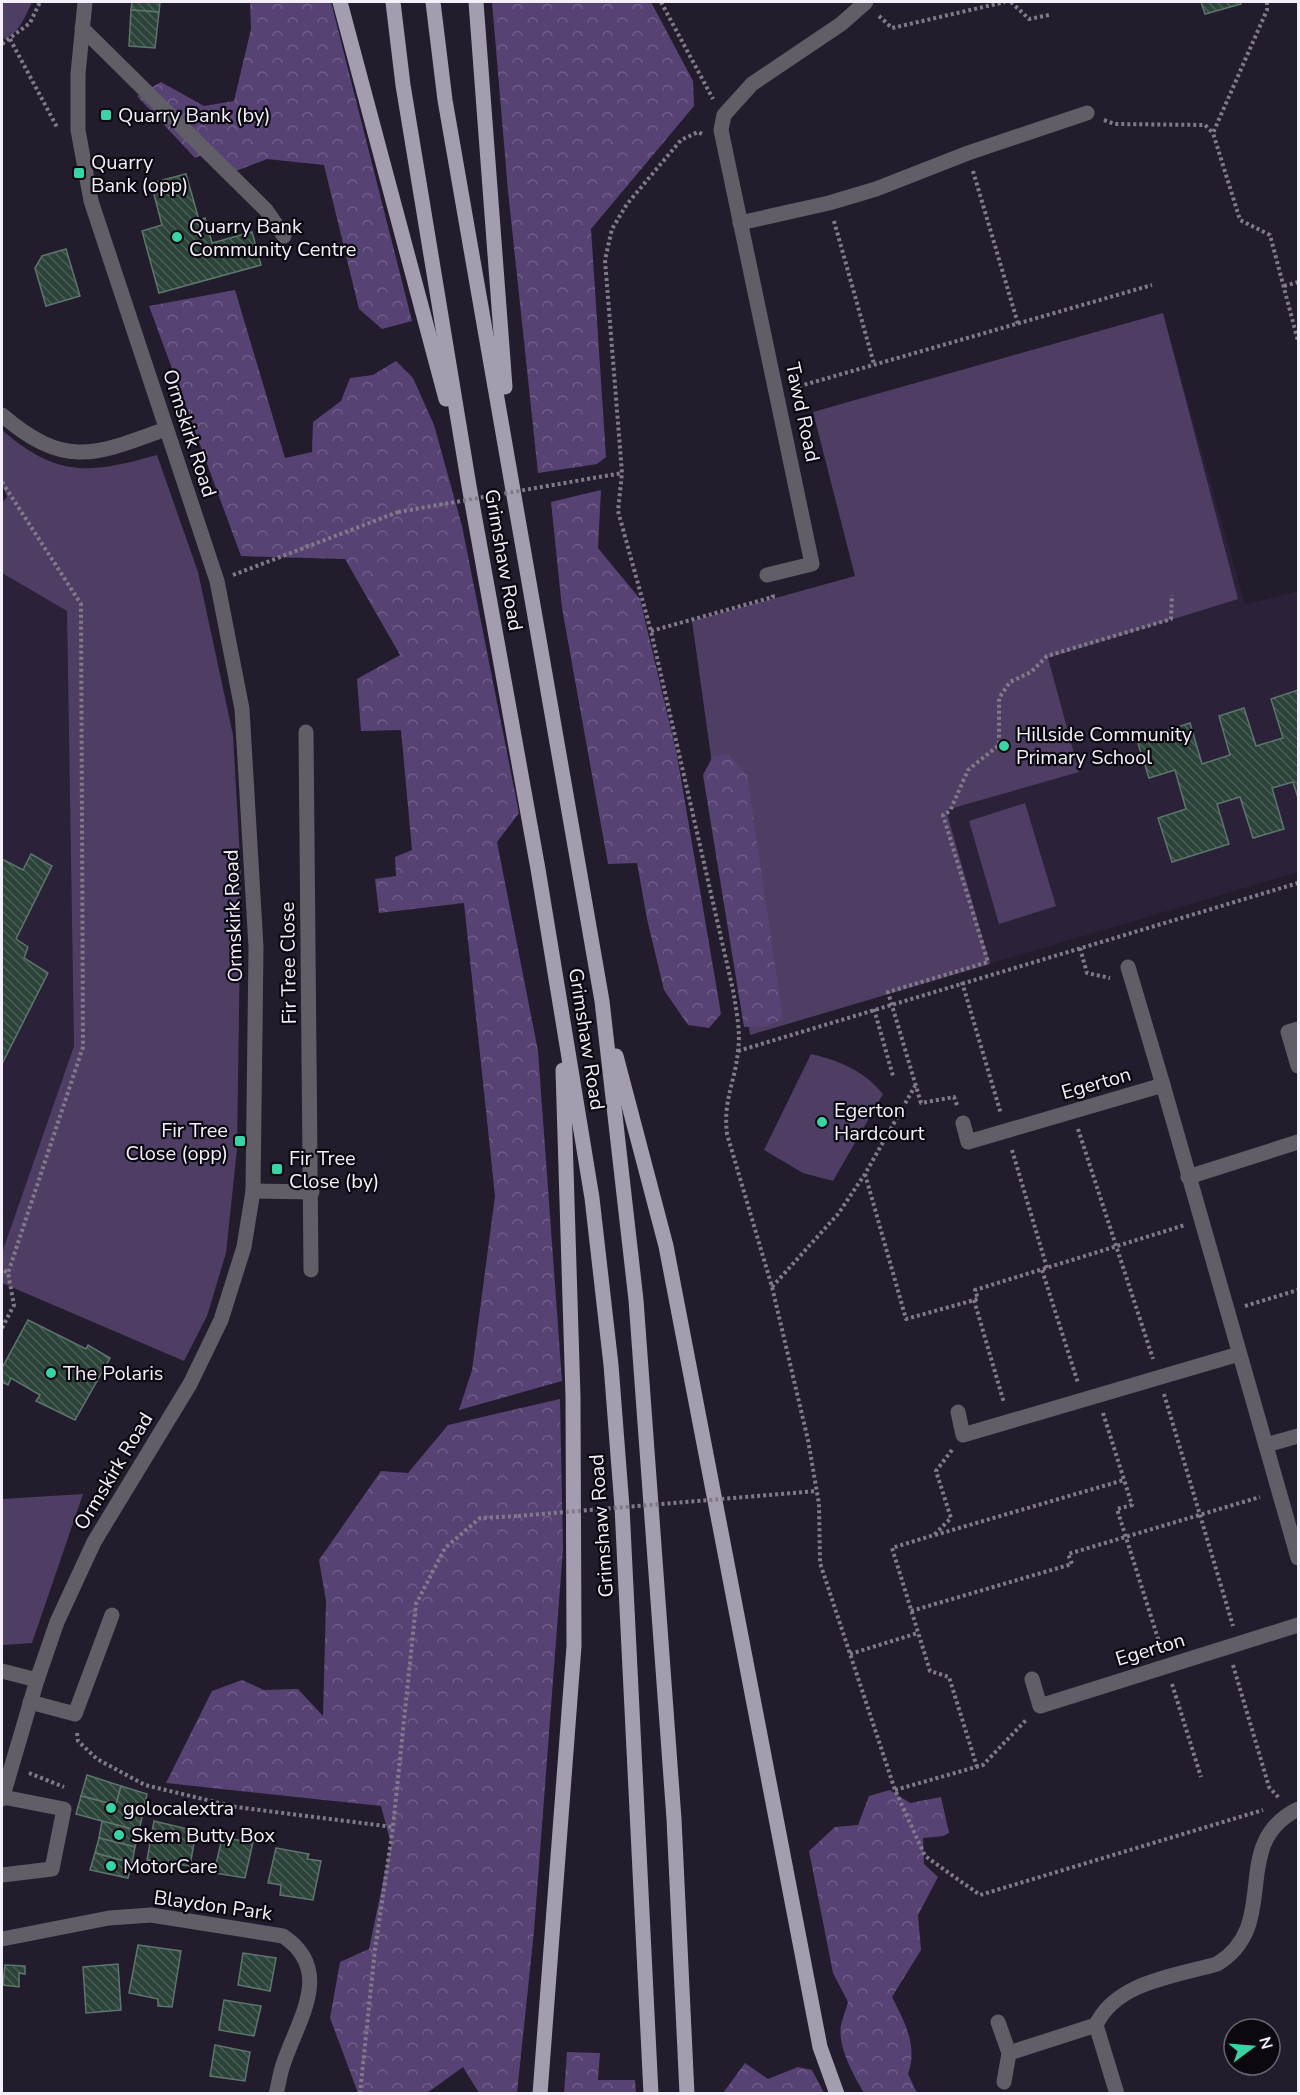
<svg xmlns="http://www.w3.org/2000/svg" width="1300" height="2095" viewBox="0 0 1300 2095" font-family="'Nunito Sans',sans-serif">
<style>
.built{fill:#2b2239}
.grass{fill:#4e3e64}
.forest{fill:url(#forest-crowns)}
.building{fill:url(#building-back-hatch);stroke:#5d766c;stroke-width:1.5}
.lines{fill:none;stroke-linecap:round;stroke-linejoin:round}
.path{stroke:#807a89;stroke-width:4;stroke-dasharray:3 3;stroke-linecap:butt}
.minor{stroke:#625e67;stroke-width:15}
.major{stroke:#a49db0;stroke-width:15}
.path-bridge{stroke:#807a89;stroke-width:4;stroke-dasharray:3 3;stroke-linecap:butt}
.poi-dot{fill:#38d4a6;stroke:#0b0810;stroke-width:2}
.labels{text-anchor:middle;stroke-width:4.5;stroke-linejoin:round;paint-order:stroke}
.poi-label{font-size:20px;fill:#f4effb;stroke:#0b0810;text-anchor:start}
.street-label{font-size:20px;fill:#f4effb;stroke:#0b0810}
</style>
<defs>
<pattern id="forest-crowns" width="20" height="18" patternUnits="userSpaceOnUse" patternTransform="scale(1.5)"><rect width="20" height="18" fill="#574274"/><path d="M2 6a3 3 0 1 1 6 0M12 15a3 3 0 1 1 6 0" fill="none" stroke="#705e89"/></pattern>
<pattern id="building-back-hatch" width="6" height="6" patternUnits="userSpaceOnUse" patternTransform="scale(1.5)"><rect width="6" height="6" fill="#2c433a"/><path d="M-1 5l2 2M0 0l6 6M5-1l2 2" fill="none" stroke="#4b5e57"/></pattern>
</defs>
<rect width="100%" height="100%" fill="#231c2d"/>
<g class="built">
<path d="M 1163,313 L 1245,605 L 1298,591 L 1298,872 L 750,1035 L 692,621 L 855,576 L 813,412 Z"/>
<path d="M 2,573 L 67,611 L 74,1046 L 2,1253 Z"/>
</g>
<g class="grass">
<path d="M 2,2 L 32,2 C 26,15 18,36 2,40 Z"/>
<path d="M 1163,313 L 1238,599 L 1048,658 L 1079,772 L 946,810 L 990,964 L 750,1035 L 692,621 L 855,576 L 813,412 Z"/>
<path d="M 2,430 C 58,478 89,474 157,455 L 198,572 L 233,735 L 241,876 L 237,1149 L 226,1253 L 207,1316 L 184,1361 L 2,1283 L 2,1253 L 74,1046 L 67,611 L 2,573 L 2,502 L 7,497 L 2,484 Z"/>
<path d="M 1025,803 L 1056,906 L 999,924 L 969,821 Z"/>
<path d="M 811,1054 C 840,1061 863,1070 883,1094 L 833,1181 L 803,1173 L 764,1150 Z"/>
<path d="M 83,1494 L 32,1643 L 2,1645 L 2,1499 Z"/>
</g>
<g class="forest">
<path d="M 250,2 L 331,2 L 412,321 L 382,329 L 359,309 L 324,165 L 267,159 L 236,171 L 212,150 L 195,158 L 137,96 L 161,82 L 204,106 L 234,101 L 251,29 Z"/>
<path d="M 492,2 L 651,2 L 693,81 L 694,106 L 591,229 L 606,457 L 597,464 L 538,473 L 508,191 Z"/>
<path d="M 235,290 L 285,458 L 312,452 L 313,422 L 341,401 L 350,378 L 373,375 L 396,361 L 413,378 L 434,425 L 462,526 L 519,813 L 497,842 L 538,1051 L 562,1381 L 459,1410 L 472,1370 L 495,1196 L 464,903 L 379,913 L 375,879 L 396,876 L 395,857 L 412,850 L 401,730 L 361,731 L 357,679 L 400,655 L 345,559 L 241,556 L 149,306 Z"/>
<path d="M 601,490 L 598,548 L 640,599 L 677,755 L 721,1014 L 709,1028 L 688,1025 L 664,990 L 647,919 L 637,863 L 608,864 L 562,608 L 551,502 Z"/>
<path d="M 728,754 L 747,775 L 783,1019 L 767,1026 L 744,1027 L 703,775 L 713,756 Z"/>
<path d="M 560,1399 L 563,1549 L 534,1931 L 517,2093 L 479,2093 L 463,2067 L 427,2093 L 358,2093 L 330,2018 L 340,1962 L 369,1949 L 391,1844 L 381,1806 L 166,1783 L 212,1691 L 242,1680 L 264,1690 L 298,1689 L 323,1716 L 326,1601 L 319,1560 L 381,1471 L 408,1473 L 448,1425 Z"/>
<path d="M 890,1790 L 910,1803 L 941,1797 L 949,1833 L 943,1836 L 923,1838 L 924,1864 L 938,1877 L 918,1915 L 921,1950 L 892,1997 C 905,2022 918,2047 908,2074 L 917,2093 L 864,2093 C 854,2076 837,2046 841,2025 C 843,2017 846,2009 848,2002 L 833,1973 L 809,1851 L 835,1827 L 858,1825 L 869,1796 Z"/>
<path d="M 567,2052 L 600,2053 L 598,2080 L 635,2080 L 636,2093 L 564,2093 Z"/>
<path d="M 745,2063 L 768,2079 L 798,2067 L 812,2070 L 824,2093 L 723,2093 Z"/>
</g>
<g class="building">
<path d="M 132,2 L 160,2 L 159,12 L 131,10 Z"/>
<path d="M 1201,2 L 1240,2 L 1241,4 L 1205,14 Z"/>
<path d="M 131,10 L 159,12 L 155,48 L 129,46 Z"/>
<path d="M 186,174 L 199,220 L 205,218 L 212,243 L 252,232 L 261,265 L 159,293 L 142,231 L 162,225 L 151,183 Z"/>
<path d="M 66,249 L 80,296 L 46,306 L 35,268 L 42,256 Z"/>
<path d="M 1298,690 L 1298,798 L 1293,782 L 1272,788 L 1284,829 L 1253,838 L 1240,797 L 1217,804 L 1229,844 L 1172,862 L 1158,818 L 1186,809 L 1175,770 L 1149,778 L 1137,740 L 1190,723 L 1202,764 L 1230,755 L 1219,716 L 1244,708 L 1256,746 L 1283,738 L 1271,699 Z"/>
<path d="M 31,854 L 52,866 L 16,939 L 28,947 L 24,958 L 48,973 L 2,1064 L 2,859 L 23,870 Z"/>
<path d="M 28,1320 L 86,1349 L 88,1345 L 110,1358 L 75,1420 L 36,1401 L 40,1395 L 11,1378 L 8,1385 L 2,1382 L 2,1368 Z"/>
<path d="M 87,1775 L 121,1786 L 116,1805 L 81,1796 Z"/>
<path d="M 121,1786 L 147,1794 L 139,1831 L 76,1814 L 81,1796 L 116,1805 Z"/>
<path d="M 102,1821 L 139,1831 L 135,1847 L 99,1838 Z"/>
<path d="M 154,1821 L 196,1831 L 190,1866 L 147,1860 Z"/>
<path d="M 99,1838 L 135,1847 L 132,1863 L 95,1853 Z"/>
<path d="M 222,1838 L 253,1842 L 245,1878 L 214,1873 Z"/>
<path d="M 276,1848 L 309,1854 L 307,1859 L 321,1861 L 313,1900 L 280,1895 L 281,1885 L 268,1883 Z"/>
<path d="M 95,1853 L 132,1863 L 128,1878 L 90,1870 Z"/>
<path d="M 138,1945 L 181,1951 L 172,2007 L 158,2006 L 158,1999 L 129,1993 Z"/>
<path d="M 243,1953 L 276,1958 L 270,1991 L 238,1985 Z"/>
<path d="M 118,1964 L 121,2010 L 86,2013 L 83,1967 Z"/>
<path d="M 5,1965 L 25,1966 L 25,1974 L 19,1973 L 19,1987 L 3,1985 Z"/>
<path d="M 224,2000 L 261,2006 L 254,2036 L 219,2030 Z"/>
<path d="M 215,2045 L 250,2052 L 245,2081 L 210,2076 Z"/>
</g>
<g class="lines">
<g class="path">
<path d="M 661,2 L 713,99"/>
<path d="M 1011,2 L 1029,19 L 1049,15"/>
<path d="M 1267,2 L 1267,10 L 1213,133 L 1240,220 L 1270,235 L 1298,341"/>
<path d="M 879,16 L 892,28 L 1005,2"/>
<path d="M 10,39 L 58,129"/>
<path d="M 2,44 L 30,23 L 40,2"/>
<path d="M 1104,120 L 1115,124 L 1205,125 L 1213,133"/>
<path d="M 702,134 L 698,132 L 681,140 L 627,204 L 612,229 L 605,260 L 622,473 L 618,511 L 651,631 L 733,990 C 736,1010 741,1031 738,1051 C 735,1083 723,1099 727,1134 L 772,1287 L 808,1440 L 819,1504 L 820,1563 L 895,1790 L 925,1856 L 980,1895 L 1263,1810"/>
<path d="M 973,171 L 1018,324"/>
<path d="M 834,221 L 874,364"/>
<path d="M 1284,286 L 1298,282"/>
<path d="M 793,388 L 1152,285"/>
<path d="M 2,482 L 81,604 L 83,1047 L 8,1273 L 2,1269"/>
<path d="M 233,575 L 398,512"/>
<path d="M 651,631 L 773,597 L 772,592"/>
<path d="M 1080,948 L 1087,973 L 1110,978"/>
<path d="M 962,982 L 1001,1114"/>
<path d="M 874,1009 L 893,1076"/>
<path d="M 738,1051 L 1298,883"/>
<path d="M 957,1105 L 954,1097 L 921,1103 L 888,992 L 988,962 L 943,815 L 950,811 L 968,770 L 999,745 L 999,698 L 1010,682 L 1031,672 L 1047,656 L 1171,619 L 1172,595"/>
<path d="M 1078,1129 L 1153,1359"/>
<path d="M 1012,1150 L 1047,1268"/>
<path d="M 865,1174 L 906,1319 L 978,1299 L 975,1290 L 1185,1225"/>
<path d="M 1042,1270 L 1078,1383"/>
<path d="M 772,1287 L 838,1214 L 865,1174 L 915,1086"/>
<path d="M 974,1300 L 1004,1403"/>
<path d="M 1245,1306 L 1298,1290"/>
<path d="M 2,1328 L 14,1305 L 8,1273"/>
<path d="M 1164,1394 L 1233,1626"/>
<path d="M 1103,1413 L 1132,1505 L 1117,1509 L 1161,1648"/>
<path d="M 952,1450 L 936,1471 L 951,1518 L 934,1535 L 892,1548 L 930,1671 L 949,1677 L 977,1767"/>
<path d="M 935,1535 L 1124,1480"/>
<path d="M 911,1611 L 1072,1564 L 1068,1554 L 1260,1497"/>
<path d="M 850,1654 L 918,1633"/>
<path d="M 1233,1665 L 1269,1787 L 1279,1798"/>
<path d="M 1172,1684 L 1201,1777"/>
<path d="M 77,1733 L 78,1741 L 97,1759 L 145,1785 L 236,1807 L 393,1827 L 416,1604 L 445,1548 L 480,1518 L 518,1516"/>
<path d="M 29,1773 L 64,1787"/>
<path d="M 895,1790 L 983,1765 L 1027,1719"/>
<path d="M 360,2094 L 375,1949 L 393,1827"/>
</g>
<g class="minor">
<path d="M 82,28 L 266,210 L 284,236"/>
<path d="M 740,223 L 829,203 L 876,189 L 968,153 L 1087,113"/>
<path d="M 2,415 C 65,469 95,455 166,429"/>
<path d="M 767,575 L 812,564 L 721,130 L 724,115 L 752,84 L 841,24 L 866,2"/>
<path d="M 306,732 L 311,1270"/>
<path d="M 1128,967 L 1163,1085"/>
<path d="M 1298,1029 L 1288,1032 L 1298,1066"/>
<path d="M 963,1123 L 968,1142 L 1163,1085 L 1298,1558"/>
<path d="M 1188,1177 L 1298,1142"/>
<path d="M 253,1191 L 312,1192"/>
<path d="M 958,1412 L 963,1435 L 1239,1354"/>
<path d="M 1266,1445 L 1298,1436"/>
<path d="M 2,1671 L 37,1680"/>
<path d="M 1032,1679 L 1040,1706 L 1298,1625"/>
<path d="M 30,1702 L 75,1714 L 112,1615"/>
<path d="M 2,1799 L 37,1680 L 57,1622 L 94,1542 L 190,1384 L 221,1320 L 244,1247 L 253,1191 L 256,947 L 242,709 L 217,581 L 91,201 L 78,130 L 78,74 L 85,2"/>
<path d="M 2,1875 L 52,1869 L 64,1809 L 3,1797"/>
<path d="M 2,1939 L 109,1918 L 151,1915 L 283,1936 C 334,1970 299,2018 284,2062 C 280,2072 279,2083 276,2094"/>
<path d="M 998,2022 L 1009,2053 L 1004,2082"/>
<path d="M 1009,2053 L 1096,2025"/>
<path d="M 1117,2094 L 1096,2025 C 1116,1982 1175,1976 1217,1964 C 1283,1924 1227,1844 1298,1809"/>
</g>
<g class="major">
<path d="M 340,2 L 446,399"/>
<path d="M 393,2 L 403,85 L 469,486 L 538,869 L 592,1198 L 611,1365 L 622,1507 L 651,2094"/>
<path d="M 433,2 L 445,100 L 602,1001 L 636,1300 L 674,1819 L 687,2094"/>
<path d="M 476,2 L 505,387"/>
<path d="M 616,1056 L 666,1246 L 820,2047 L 837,2094"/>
<path d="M 540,2094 L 574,1646 L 573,1397 L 563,1070"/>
</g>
<g class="path-bridge">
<path d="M 398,512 L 622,473"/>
<path d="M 518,1516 L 817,1491"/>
</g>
</g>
<g class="poi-dot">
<rect x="100" y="109" width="12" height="12" rx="3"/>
<rect x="73" y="167" width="12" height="12" rx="3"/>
<circle cx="177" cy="237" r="6"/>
<circle cx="1004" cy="746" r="6"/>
<circle cx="822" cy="1122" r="6"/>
<rect x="234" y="1135" width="12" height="12" rx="3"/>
<rect x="271" y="1163" width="12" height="12" rx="3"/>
<circle cx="51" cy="1373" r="6"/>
<circle cx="111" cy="1808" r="6"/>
<circle cx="119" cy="1835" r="6"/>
<circle cx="111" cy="1866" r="6"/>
</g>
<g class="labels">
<g class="poi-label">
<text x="118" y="122">Quarry Bank (by)</text>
<text x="91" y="169">Quarry<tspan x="91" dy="23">Bank (opp)</tspan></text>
<text x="189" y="233">Quarry Bank<tspan x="189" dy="23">Community Centre</tspan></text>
<text x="1016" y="741">Hillside Community<tspan x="1016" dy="23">Primary School</tspan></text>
<text x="834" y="1117">Egerton<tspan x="834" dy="23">Hardcourt</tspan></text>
<text x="228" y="1137" text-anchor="end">Fir Tree<tspan x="228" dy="23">Close (opp)</tspan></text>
<text x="289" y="1165">Fir Tree<tspan x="289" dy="23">Close (by)</tspan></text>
<text x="63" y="1380">The Polaris</text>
<text x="123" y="1815">golocalextra</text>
<text x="131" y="1842">Skem Butty Box</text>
<text x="123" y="1873">MotorCare</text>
</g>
<g class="street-label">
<text transform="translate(803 412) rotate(78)" y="7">Tawd Road</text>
<text transform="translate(190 433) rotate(72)" y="7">Ormskirk Road</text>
<text transform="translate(504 560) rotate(80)" y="7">Grimshaw Road</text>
<text transform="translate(233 916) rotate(-92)" y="7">Ormskirk Road</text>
<text transform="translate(288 963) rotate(-91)" y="7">Fir Tree Close</text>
<text transform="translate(587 1039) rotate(81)" y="7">Grimshaw Road</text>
<text transform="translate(1096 1083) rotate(-16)" y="7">Egerton</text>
<text transform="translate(113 1471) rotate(-59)" y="7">Ormskirk Road</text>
<text transform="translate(601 1526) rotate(-94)" y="7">Grimshaw Road</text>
<text transform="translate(1150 1649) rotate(-17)" y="7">Egerton</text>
<text transform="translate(213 1905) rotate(8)" y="7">Blaydon Park</text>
</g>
</g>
<rect width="1300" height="2095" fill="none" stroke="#f4effb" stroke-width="6"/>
<g transform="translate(1252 2047) rotate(74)"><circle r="28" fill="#0b0810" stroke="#68646e" stroke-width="1.5"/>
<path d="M0-4.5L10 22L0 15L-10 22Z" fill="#38d4a6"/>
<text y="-9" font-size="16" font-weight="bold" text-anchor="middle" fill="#f4effb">N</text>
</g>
</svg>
